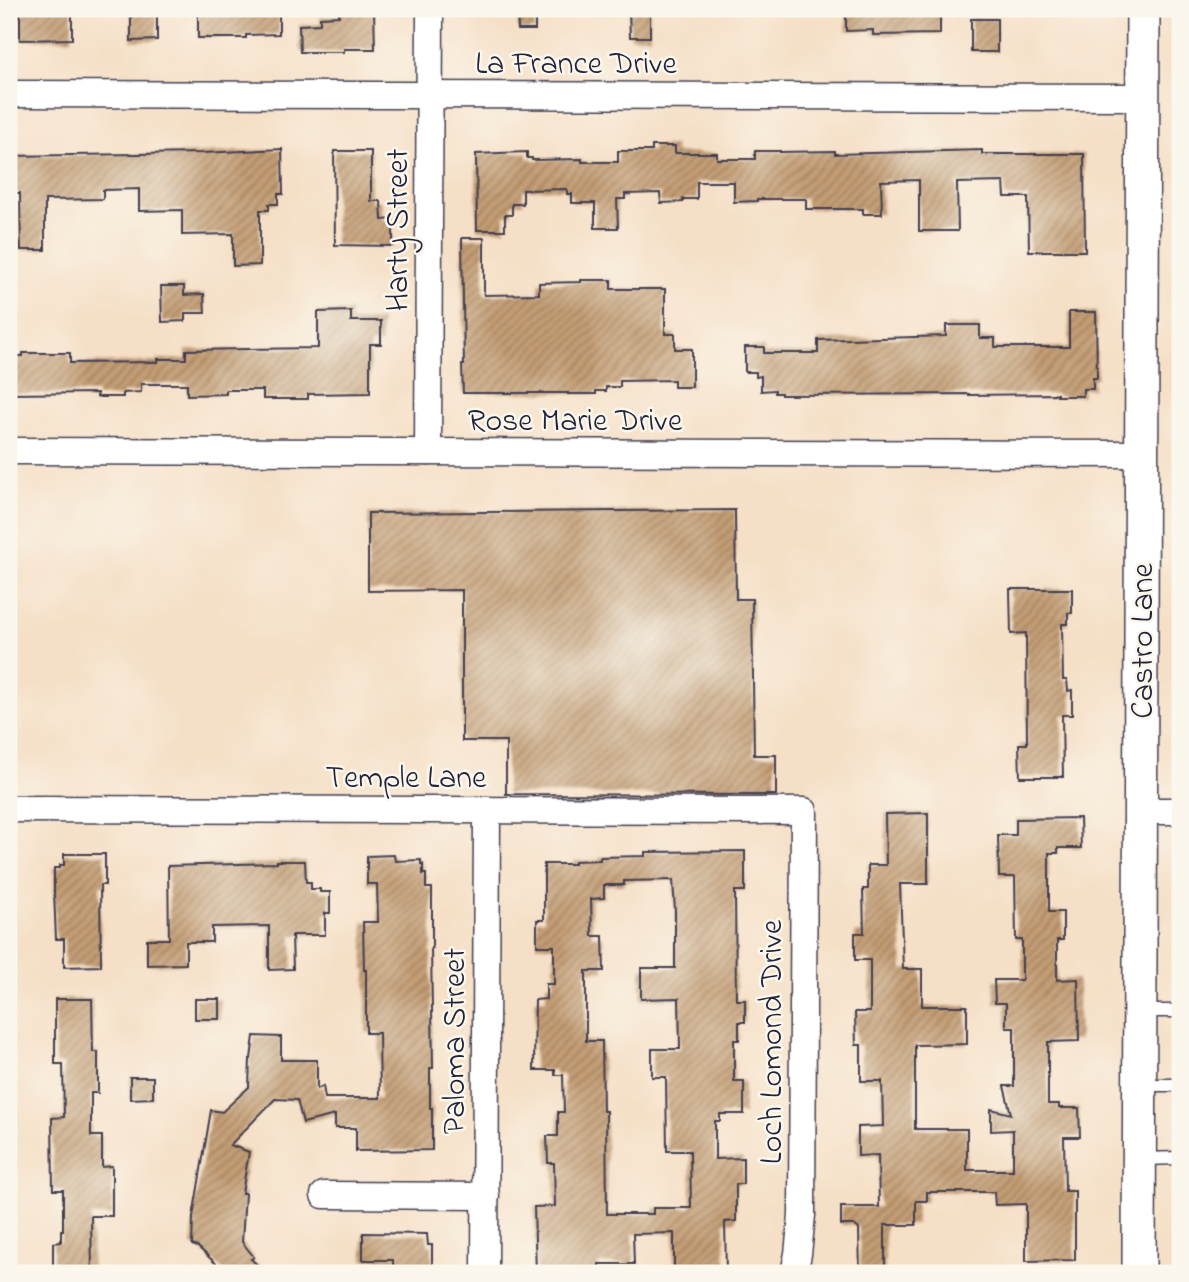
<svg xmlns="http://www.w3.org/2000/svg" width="1189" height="1282" viewBox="0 0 1189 1282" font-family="'Indie Flower',sans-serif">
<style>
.building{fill:url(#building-hatch);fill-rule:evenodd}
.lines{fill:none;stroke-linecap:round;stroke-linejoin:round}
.service-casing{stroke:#423e50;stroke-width:15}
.minor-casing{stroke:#423e50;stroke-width:29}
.tertiary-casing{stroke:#423e50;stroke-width:36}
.service{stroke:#fff;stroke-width:12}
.minor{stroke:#fff;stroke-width:26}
.tertiary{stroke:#fff;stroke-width:33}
.labels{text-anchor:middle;stroke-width:5;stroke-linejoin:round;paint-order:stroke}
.street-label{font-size:32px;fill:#22223b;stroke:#fbf7ec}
</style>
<defs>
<pattern id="building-hatch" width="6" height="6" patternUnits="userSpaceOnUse" patternTransform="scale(1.75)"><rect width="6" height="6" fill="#c39d74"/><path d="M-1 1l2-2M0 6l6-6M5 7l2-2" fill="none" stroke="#9e8060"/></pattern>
</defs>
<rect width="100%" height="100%" fill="#fbf7ec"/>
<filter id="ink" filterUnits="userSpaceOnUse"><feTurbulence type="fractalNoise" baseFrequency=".0143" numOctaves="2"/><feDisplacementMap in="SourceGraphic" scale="14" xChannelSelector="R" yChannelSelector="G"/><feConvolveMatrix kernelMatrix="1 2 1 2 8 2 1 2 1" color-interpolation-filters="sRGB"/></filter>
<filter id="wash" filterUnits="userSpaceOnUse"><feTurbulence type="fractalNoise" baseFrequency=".00686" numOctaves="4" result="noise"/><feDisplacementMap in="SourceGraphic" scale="28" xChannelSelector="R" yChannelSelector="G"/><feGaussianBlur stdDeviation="1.57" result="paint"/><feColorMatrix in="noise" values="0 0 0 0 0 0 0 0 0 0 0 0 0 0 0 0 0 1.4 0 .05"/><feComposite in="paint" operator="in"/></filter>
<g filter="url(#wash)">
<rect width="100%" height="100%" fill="#f5dfc6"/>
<g id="blocks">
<g class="building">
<path d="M 20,9 L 72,9 L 72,39 L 20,40 Z"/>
<path d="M 131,9 L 157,9 L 157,40 L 131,41 Z"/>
<path d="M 198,9 L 279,9 L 279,34 L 246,35 L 246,38 L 198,38 Z"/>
<path d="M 339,9 L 374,9 L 375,49 L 344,49 L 344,52 L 300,52 L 299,25 L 320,24 L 320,17 L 339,16 Z"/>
<path d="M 517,9 L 535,9 L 535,30 L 518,30 Z"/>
<path d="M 629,9 L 650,9 L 650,37 L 630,37 Z"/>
<path d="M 846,9 L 940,9 L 940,34 L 873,35 L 873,30 L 846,31 Z"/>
<rect x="971" y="19" width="26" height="33"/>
<path d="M 652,146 L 675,146 L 675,153 L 717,153 L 717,159 L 755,159 L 755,151 L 780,151 L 780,152 L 835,151 L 835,154 L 982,150 L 982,154 L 1084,154 L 1085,251 L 1029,251 L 1028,197 L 1005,197 L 1004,182 L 957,183 L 958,231 L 919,231 L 919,180 L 881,181 L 882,214 L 863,214 L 863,209 L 806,209 L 806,199 L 757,199 L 757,201 L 734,202 L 734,182 L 697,182 L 697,199 L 683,199 L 683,202 L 661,203 L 660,193 L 625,194 L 625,199 L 617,199 L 618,228 L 595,228 L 595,203 L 572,203 L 572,194 L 567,194 L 567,189 L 523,190 L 523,204 L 512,204 L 512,215 L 505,215 L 505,230 L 477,230 L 476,154 L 527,152 L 527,158 L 532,158 L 532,160 L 582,159 L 582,162 L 618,162 L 618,151 L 652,151 Z"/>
<path d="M 282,149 L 283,194 L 278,194 L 278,204 L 269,204 L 269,210 L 260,210 L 260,265 L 233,266 L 233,234 L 182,235 L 182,210 L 139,211 L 139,189 L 103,190 L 103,199 L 45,200 L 45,250 L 21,250 L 20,193 L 9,193 L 9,156 L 202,153 Z"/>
<path d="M 334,151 L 371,151 L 371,201 L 381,201 L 382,220 L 393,219 L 393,246 L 335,245 Z"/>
<path d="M 462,238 L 484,238 L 484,295 L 539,294 L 539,283 L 581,282 L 581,280 L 611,280 L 611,289 L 665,289 L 665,334 L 675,334 L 675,349 L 692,349 L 692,387 L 674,387 L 674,380 L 620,381 L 620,387 L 606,387 L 606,391 L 596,391 L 596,394 L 568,394 L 568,393 L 463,393 L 462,365 L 464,365 Z"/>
<path d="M 161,286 L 184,286 L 184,295 L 204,294 L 205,313 L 185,313 L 185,321 L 162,322 Z"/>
<path d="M 351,311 L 351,321 L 381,321 L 381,344 L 370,344 L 370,393 L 308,394 L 308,399 L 263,399 L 263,390 L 226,390 L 226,394 L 187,395 L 187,384 L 141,384 L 141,392 L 123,393 L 123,397 L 97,397 L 97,393 L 9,394 L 9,356 L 23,356 L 23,353 L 70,353 L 70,363 L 158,362 L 158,359 L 186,359 L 186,350 L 318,348 L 318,312 Z"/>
<path d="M 1069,312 L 1096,312 L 1097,378 L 1093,378 L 1093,389 L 1083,389 L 1083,396 L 1057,396 L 1057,394 L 969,395 L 969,394 L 781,395 L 781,393 L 775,393 L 775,390 L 761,391 L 761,376 L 756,377 L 756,372 L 745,372 L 745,347 L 764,347 L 764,353 L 818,353 L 818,340 L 946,336 L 946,325 L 980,325 L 980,338 L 995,338 L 995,347 L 1069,347 Z"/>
<path d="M 735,510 L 736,599 L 752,599 L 754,755 L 776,755 L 776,795 L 506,794 L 506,741 L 462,741 L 462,590 L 368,591 L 368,513 Z"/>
<path d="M 1010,589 L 1072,589 L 1072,613 L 1068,613 L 1068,624 L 1062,624 L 1063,680 L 1067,680 L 1068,691 L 1072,690 L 1072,715 L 1062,715 L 1063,777 L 1020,777 L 1019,744 L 1027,744 L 1026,633 L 1011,634 Z"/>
<path d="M 928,813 L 928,884 L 900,884 L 903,969 L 922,969 L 922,1006 L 967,1006 L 967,1044 L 915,1045 L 915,1129 L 967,1129 L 967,1170 L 1013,1170 L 1013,1130 L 991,1131 L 991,1109 L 1011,1114 L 1004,1086 L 1014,1086 L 1014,1028 L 1006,1028 L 1006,1003 L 995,1003 L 994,980 L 1022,980 L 1022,940 L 1016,940 L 1015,877 L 999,877 L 998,835 L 1016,835 L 1016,819 L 1080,818 L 1081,848 L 1058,848 L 1058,853 L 1049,853 L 1049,912 L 1063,912 L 1063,940 L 1057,940 L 1057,980 L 1078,979 L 1079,1041 L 1048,1042 L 1048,1104 L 1059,1104 L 1059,1108 L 1079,1108 L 1080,1137 L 1064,1137 L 1065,1191 L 1075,1191 L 1075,1260 L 1026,1261 L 1026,1204 L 995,1205 L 994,1192 L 927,1192 L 927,1201 L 916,1201 L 916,1225 L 885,1225 L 885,1273 L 860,1273 L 859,1229 L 854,1225 L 841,1225 L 841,1207 L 879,1207 L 878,1155 L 858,1156 L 858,1127 L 883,1126 L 882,1081 L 861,1081 L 861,1045 L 856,1045 L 855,1012 L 870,1012 L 870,960 L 855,960 L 855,933 L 864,933 L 863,889 L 868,889 L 868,865 L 886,865 L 885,814 Z"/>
<path d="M 745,851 L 745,891 L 735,891 L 736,1000 L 745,1000 L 745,1022 L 739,1022 L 739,1040 L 734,1040 L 734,1081 L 744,1081 L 744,1114 L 720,1114 L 720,1121 L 715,1121 L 715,1159 L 743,1158 L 743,1184 L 736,1184 L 736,1221 L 725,1222 L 726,1273 L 674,1273 L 674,1233 L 633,1234 L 634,1264 L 599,1264 L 599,1273 L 536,1273 L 534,1207 L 555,1206 L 554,1163 L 548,1163 L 547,1136 L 558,1136 L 558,1112 L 564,1112 L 563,1075 L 555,1075 L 555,1070 L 534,1070 L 535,1000 L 546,999 L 546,984 L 554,984 L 554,946 L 537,946 L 537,920 L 544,920 L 544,864 L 574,864 L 574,861 L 600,860 L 600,857 L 645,856 L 645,852 ZM 673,880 L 675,911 L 675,968 L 641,968 L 641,999 L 679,998 L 680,1049 L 652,1049 L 652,1077 L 666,1077 L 667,1151 L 690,1151 L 691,1208 L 653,1208 L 653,1214 L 607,1214 L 606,1111 L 603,1111 L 602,1041 L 586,1041 L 586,971 L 604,971 L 603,936 L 592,936 L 591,899 L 604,898 L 604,885 L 624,885 L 624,881 Z"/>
<path d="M 64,854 L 105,854 L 105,885 L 100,885 L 101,966 L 64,967 L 64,939 L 56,939 L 54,892 L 54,868 L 60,868 L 60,865 L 64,865 Z"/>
<path d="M 394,855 L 395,861 L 421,860 L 421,864 L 423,864 L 423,874 L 426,874 L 426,888 L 432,888 L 432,948 L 431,948 L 433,1068 L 430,1068 L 430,1108 L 432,1108 L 432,1150 L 356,1151 L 356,1128 L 335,1128 L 335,1115 L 303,1123 L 297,1100 L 275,1099 L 230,1145 L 249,1152 L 242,1193 L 245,1193 L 242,1242 L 254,1257 L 251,1259 L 266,1273 L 226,1273 L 198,1247 L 192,1245 L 193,1217 L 211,1110 L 222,1112 L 249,1087 L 250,1059 L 251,1059 L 254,1036 L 281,1037 L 281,1060 L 317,1060 L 317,1089 L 323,1086 L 325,1098 L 380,1098 L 379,1033 L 366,1033 L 366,970 L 364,970 L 363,922 L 378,922 L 377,884 L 367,884 L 367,856 Z"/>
<path d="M 277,861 L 305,861 L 306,882 L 311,882 L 311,889 L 320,889 L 320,892 L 330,892 L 330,913 L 325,913 L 325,935 L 292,935 L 293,969 L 269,970 L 269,926 L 212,927 L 212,942 L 186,942 L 186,964 L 147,965 L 147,939 L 169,939 L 168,866 L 277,863 Z"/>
<path d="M 55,999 L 92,999 L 93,1052 L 98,1052 L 98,1093 L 91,1093 L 91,1136 L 102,1136 L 102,1167 L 112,1166 L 112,1216 L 91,1216 L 92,1273 L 59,1273 L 59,1267 L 53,1267 L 53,1243 L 61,1242 L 61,1230 L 63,1230 L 63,1190 L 53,1190 L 52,1118 L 64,1117 L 63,1064 L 55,1064 Z"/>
<rect x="195" y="999" width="25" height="20"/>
<path d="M 130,1077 L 153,1077 L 153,1098 L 130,1099 Z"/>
<path d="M 363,1233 L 427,1234 L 428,1245 L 432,1245 L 432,1273 L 393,1273 L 393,1260 L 363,1260 Z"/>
</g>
</g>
</g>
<g filter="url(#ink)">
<use href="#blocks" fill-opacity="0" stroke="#423e50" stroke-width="2"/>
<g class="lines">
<g class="service-casing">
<g id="service">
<path d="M 1142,1011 L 1180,1011"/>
<path d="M 1140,1085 L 1180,1085"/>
<path d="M 1142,1159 L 1180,1158"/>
</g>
</g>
<g class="minor-casing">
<g id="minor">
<path d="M 9,94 L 1143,97"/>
<path d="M 9,451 L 1142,454"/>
<path d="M 428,452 L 430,9"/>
<path d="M 9,809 L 804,811 L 802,1215 L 798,1254 L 794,1273"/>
<path d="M 1140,811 L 1180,811"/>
<path d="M 324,1195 L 486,1196"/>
<path d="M 485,1273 L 487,810"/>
</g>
</g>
<g class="tertiary-casing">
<path id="tertiary" d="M 1139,1273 L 1143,9"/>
</g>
<use href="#service" class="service"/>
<use href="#minor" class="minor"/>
<use href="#tertiary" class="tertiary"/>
</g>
</g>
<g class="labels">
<g class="street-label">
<text x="576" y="73">La France Drive</text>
<text transform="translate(396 230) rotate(-90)" y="11">Harty Street</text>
<text x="575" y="430">Rose Marie Drive</text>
<text transform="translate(1141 641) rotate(-90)" y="11">Castro Lane</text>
<text x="406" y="787">Temple Lane</text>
<text transform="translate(453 1041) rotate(-90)" y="11">Paloma Street</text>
<text transform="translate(770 1042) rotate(-90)" y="11">Loch Lomond Drive</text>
</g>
</g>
<rect width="1189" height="1282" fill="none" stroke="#fbf7ec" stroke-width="35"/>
</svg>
